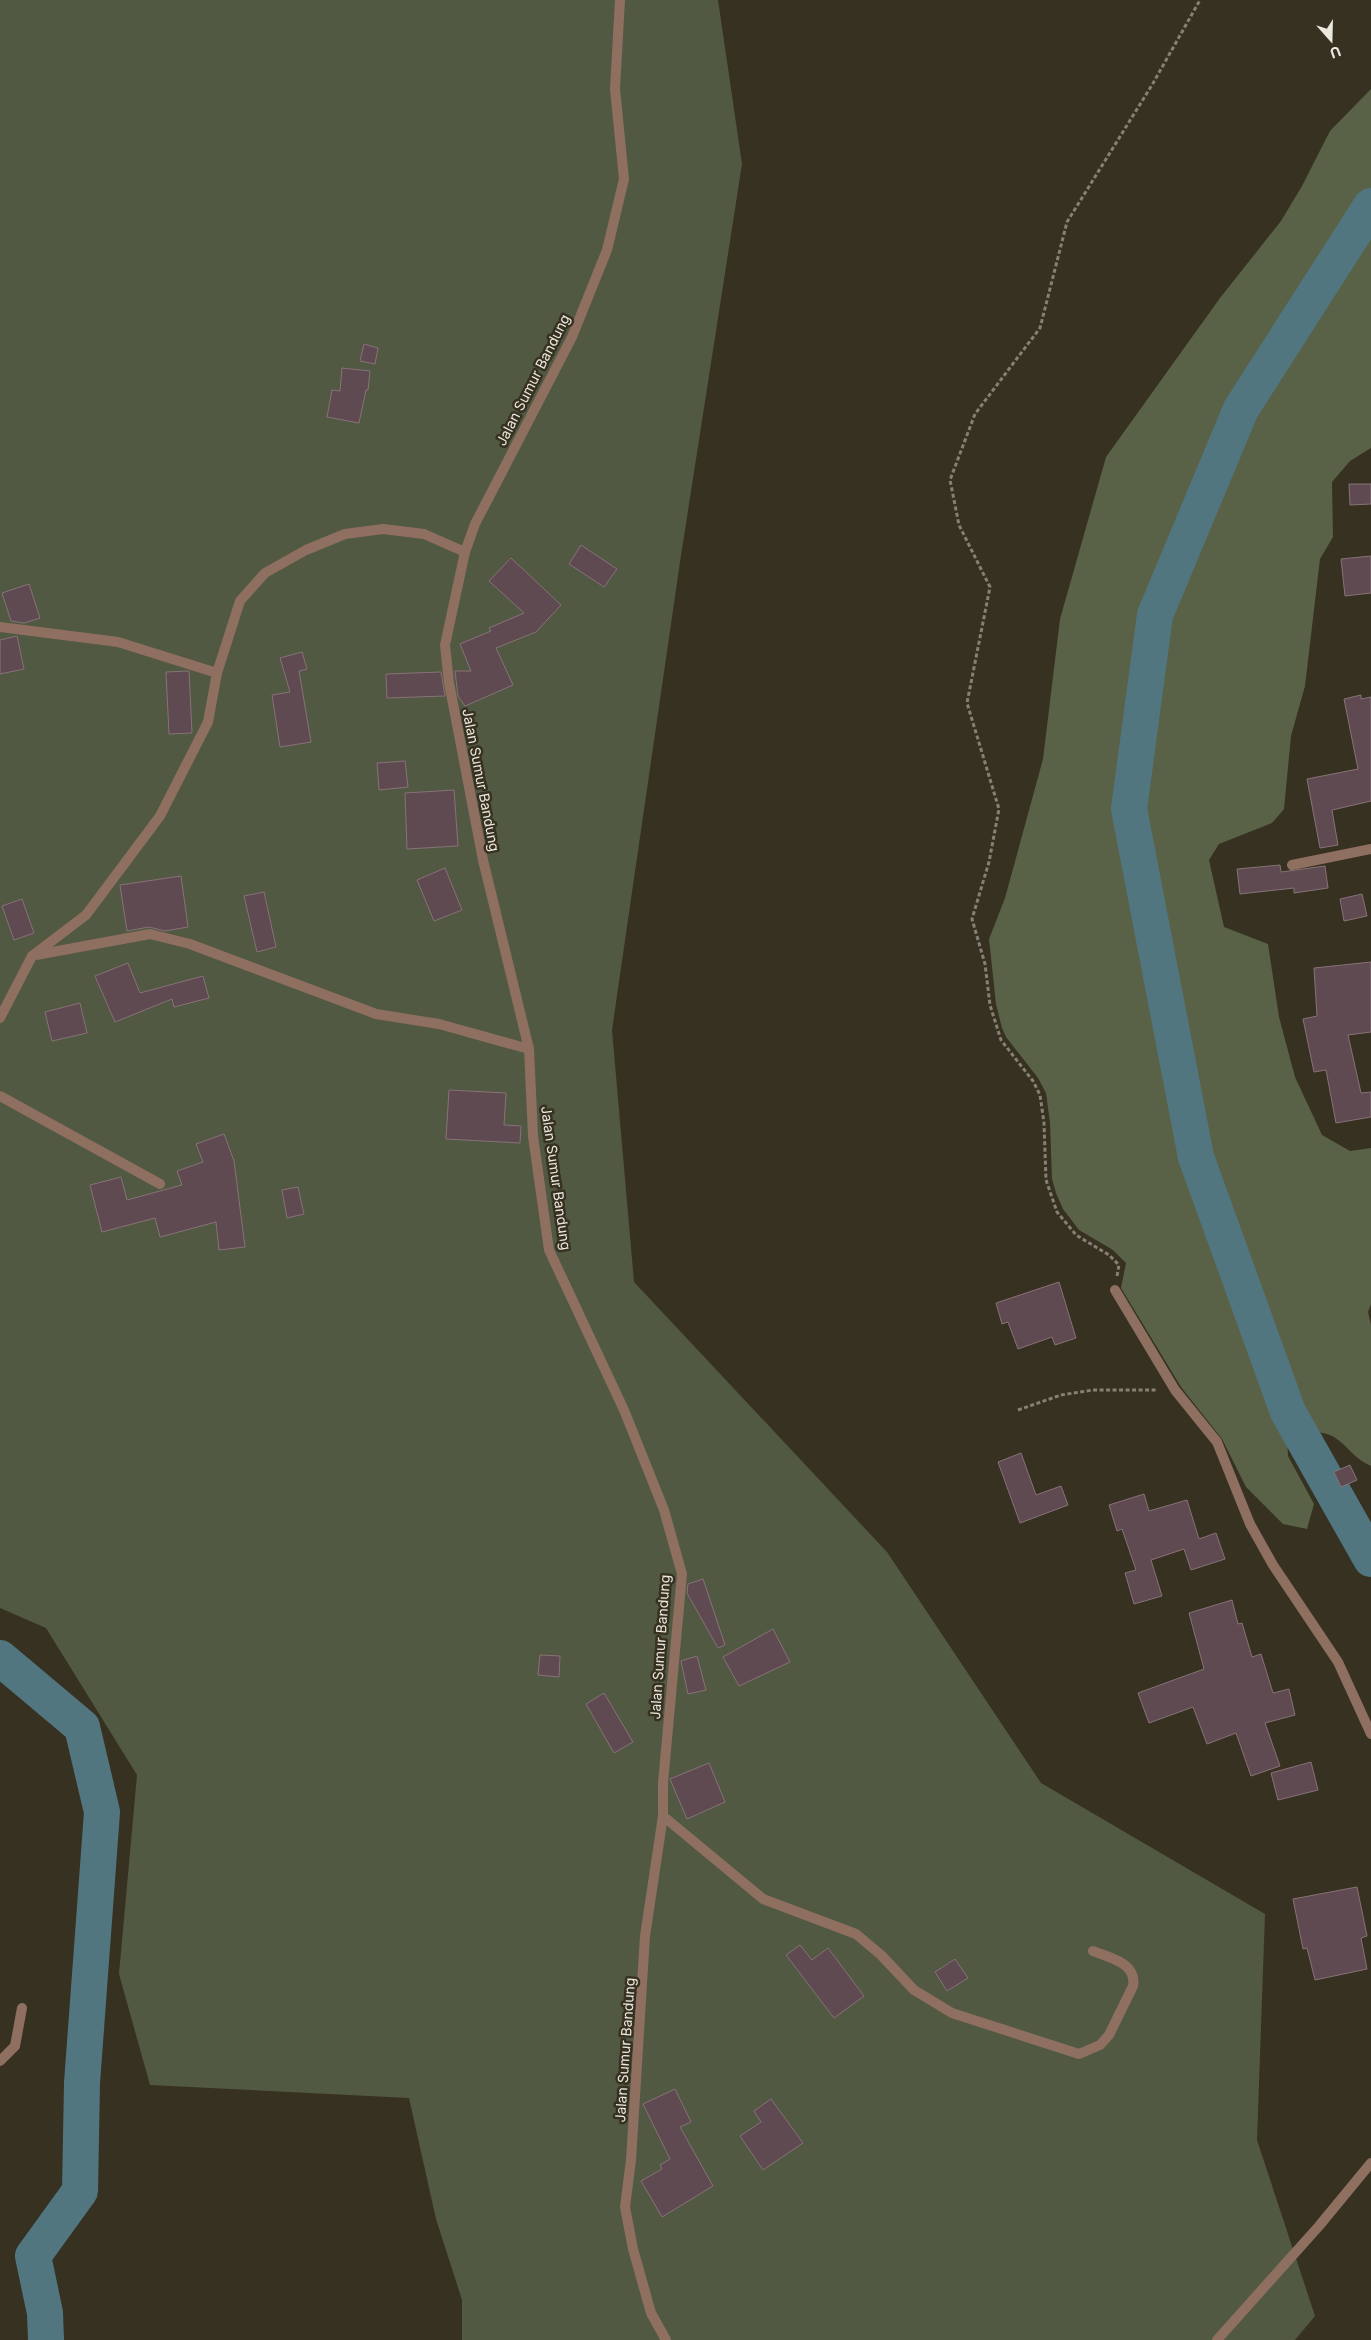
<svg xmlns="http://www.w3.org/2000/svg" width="1371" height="2340" viewBox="0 0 1371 2340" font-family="Inter,sans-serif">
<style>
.green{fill:#525943}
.forest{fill:#596246}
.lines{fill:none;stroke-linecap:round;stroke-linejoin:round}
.river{stroke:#527680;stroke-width:36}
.building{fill:#5e4a50;stroke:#877278}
.path{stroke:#868174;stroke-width:3;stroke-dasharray:4 2.5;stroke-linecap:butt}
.street{stroke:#8f6f60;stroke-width:10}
.labels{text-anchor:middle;stroke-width:5;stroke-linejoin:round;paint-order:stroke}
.street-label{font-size:14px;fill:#ebe8de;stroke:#373121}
</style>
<rect width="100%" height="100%" fill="#373121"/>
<path class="green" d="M 0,0 L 718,0 L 742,164 L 680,562 L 612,1030 L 634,1282 L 887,1552 L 1041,1783 L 1265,1914 L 1257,2140 L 1315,2316 L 1295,2340 L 462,2340 L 462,2300 L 436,2219 L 409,2098 L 150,2085 L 119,1974 L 137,1775 L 46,1628 L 0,1608 Z"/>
<path class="forest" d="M 1371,89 L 1371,448 L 1350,461 L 1332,482 L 1333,537 L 1320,559 L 1305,686 L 1291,736 L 1284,809 L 1272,823 L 1219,844 L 1209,860 L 1224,927 L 1268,944 L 1279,1017 L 1295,1077 L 1322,1135 L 1350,1151 L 1371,1148 L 1371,1304 L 1368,1312 L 1371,1325 L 1371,1466 C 1354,1459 1348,1446 1334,1437 C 1321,1429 1301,1433 1287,1435 L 1288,1456 L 1314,1504 L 1307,1529 L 1283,1524 L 1246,1487 L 1222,1439 L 1181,1387 L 1121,1288 L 1126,1263 L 1113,1250 L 1079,1230 L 1063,1209 L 1056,1193 L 1052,1179 L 1050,1123 L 1046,1093 L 1038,1078 L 1006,1037 L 1002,1028 L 996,1004 L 989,939 L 1005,898 L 1043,759 L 1060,619 L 1106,457 L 1220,298 L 1281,221 L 1302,186 L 1330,131 Z"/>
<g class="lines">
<g class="river">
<path d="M 1371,206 L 1241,409 L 1155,615 L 1129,809 L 1196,1157 L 1288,1412 L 1371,1559"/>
<path d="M 0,1658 L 82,1727 L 102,1812 L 82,2083 L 80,2191 L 33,2256 L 45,2313 L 46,2340"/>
</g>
</g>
<g class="building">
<path d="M 364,344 L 378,348 L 375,364 L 360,361 Z"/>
<path d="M 342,368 L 370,371 L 368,390 L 366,390 L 359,423 L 327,417 L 332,390 L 340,391 Z"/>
<path d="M 1349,484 L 1371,484 L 1371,504 L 1350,505 Z"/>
<path d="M 581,545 L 617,569 L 604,587 L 569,564 Z"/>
<path d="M 1371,556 L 1371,593 L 1345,596 L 1341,559 Z"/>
<path d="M 511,558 L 561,605 L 536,632 L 496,648 L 513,685 L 465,706 L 458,696 L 455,671 L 471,671 L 460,644 L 491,631 L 489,628 L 524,613 L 489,581 Z"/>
<path d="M 29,584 L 40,618 L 24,623 L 11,621 L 2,593 Z"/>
<path d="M 17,636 L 24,669 L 0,674 L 0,640 Z"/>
<path d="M 302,652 L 307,669 L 299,671 L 311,742 L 280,747 L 272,695 L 290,692 L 280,658 Z"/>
<path d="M 189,671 L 192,733 L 169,734 L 166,672 Z"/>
<path d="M 441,672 L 445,696 L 387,698 L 386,674 Z"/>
<path d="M 1361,695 L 1361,699 L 1371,697 L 1371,801 L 1332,810 L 1338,845 L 1320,848 L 1307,779 L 1358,769 L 1344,699 Z"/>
<path d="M 405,761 L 408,787 L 379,790 L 377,763 Z"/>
<path d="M 454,790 L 458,846 L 407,849 L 405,793 Z"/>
<path d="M 1280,865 L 1281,872 L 1325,866 L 1328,888 L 1294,893 L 1294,888 L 1240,894 L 1237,869 Z"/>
<path d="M 445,868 L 462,910 L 434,921 L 417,880 Z"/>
<path d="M 181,876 L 188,927 L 165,931 L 149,927 L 127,931 L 120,885 Z"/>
<path d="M 264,892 L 276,947 L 257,952 L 244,896 Z"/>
<path d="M 1362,894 L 1367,916 L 1344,921 L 1340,899 Z"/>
<path d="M 22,899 L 34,933 L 14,940 L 2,906 Z"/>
<path d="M 1371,962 L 1371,1032 L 1348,1035 L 1361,1093 L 1371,1092 L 1371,1117 L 1336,1123 L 1326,1070 L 1314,1072 L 1303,1019 L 1317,1016 L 1314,968 Z"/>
<path d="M 128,963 L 140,993 L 203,976 L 209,998 L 174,1007 L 172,999 L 115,1022 L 95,976 Z"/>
<path d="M 80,1003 L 87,1033 L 52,1041 L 45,1012 Z"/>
<path d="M 449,1090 L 506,1093 L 504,1125 L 521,1126 L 520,1143 L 446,1139 Z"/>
<path d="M 224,1134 L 234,1161 L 245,1247 L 219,1250 L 216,1222 L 160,1237 L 155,1218 L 102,1232 L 90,1185 L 121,1177 L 127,1200 L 182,1185 L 177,1171 L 203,1162 L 196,1144 Z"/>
<path d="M 298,1187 L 304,1214 L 287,1218 L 282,1190 Z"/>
<path d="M 1059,1282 L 1076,1338 L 1055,1345 L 1052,1337 L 1018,1349 L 1008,1322 L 1002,1324 L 996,1303 Z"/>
<path d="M 1021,1453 L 1036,1495 L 1061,1486 L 1068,1505 L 1020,1523 L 998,1462 Z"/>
<path d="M 1350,1465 L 1357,1480 L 1341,1487 L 1334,1472 Z"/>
<path d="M 1144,1494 L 1149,1511 L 1187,1500 L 1199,1539 L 1216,1533 L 1225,1559 L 1191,1570 L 1184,1549 L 1151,1560 L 1162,1596 L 1134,1604 L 1125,1573 L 1136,1570 L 1122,1529 L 1117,1531 L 1109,1505 Z"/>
<path d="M 703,1579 L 725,1645 L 718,1648 L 687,1593 L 688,1584 Z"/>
<path d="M 1232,1600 L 1238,1624 L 1242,1623 L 1252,1657 L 1261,1654 L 1273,1693 L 1289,1689 L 1295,1715 L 1265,1723 L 1280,1766 L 1251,1776 L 1236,1733 L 1207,1744 L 1193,1707 L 1149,1723 L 1138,1693 L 1204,1669 L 1189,1613 Z"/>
<path d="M 773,1629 L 790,1662 L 739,1686 L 723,1657 Z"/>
<path d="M 540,1655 L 560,1656 L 559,1677 L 538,1675 Z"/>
<path d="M 697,1656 L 706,1690 L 688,1694 L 681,1661 Z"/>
<path d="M 604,1693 L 633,1742 L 614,1753 L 586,1704 Z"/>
<path d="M 1311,1762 L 1318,1790 L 1278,1800 L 1271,1773 Z"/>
<path d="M 709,1763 L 725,1802 L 687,1819 L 670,1779 Z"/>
<path d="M 1357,1887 L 1367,1936 L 1361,1938 L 1367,1969 L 1315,1980 L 1307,1948 L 1303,1949 L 1293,1899 Z"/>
<path d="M 800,1945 L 812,1960 L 828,1948 L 864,1996 L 834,2018 L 786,1955 Z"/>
<path d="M 955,1959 L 968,1978 L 947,1991 L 935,1972 Z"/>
<path d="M 675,2089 L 691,2122 L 680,2127 L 713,2186 L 662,2217 L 641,2181 L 662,2169 L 660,2165 L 670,2159 L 643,2104 Z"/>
<path d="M 771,2099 L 803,2143 L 763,2170 L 740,2136 L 761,2122 L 754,2111 Z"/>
</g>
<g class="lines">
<g class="path">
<path d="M 1117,1276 L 1119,1265 L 1109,1255 L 1076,1235 L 1057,1212 L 1046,1180 L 1044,1123 L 1040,1095 L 1033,1081 L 1001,1040 L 990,1005 L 985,964 L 972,919 L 989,862 L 999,809 L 967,703 L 990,587 L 959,525 L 950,480 L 975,414 L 1040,328 L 1067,222 L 1152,85 L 1200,0"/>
<path d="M 1018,1410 L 1061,1395 L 1093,1390 L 1157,1390"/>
</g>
<g class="street">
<path d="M 620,0 L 615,89 L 624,179 L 607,250 L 572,337 L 475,524 L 465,552 L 445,645 L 449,683 L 483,860 L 529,1049 L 533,1136 L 549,1250 L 624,1410 L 664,1510 L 682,1574 L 663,1783 L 663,1816 L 645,1936 L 631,2160 L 625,2207 L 633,2249 L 651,2313 L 666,2340"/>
<path d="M 0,627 L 118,642 L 217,673"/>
<path d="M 1292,865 L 1371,849"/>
<path d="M 36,955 L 150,934 L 190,944 L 376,1014 L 439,1024 L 529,1049"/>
<path d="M 0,1018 L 32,956 L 86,915 L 160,816 L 208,722 L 217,673 L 240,601 L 265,573 L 306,550 L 345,534 L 383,529 L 424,534 L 465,552"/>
<path d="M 0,1096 L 160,1184"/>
<path d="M 1115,1290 L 1175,1390 L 1217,1442 L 1250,1524 L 1273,1565 L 1338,1662 L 1371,1734"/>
<path d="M 663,1816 L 763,1899 L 856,1934 L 881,1955 L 914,1990 L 952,2013 L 1079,2054 L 1100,2045 L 1109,2035 L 1133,1986 C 1137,1963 1110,1958 1093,1951"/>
<path d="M 0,2061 L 15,2046 L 22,2008"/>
<path d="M 1217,2340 L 1319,2226 L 1371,2163"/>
</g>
</g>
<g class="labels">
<g class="street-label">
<text transform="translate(533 380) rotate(-63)" y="5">Jalan Sumur Bandung</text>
<text transform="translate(481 780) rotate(79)" y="5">Jalan Sumur Bandung</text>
<text transform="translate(556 1178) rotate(82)" y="5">Jalan Sumur Bandung</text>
<text transform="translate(660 1647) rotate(-86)" y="5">Jalan Sumur Bandung</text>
<text transform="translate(625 2050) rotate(-86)" y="5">Jalan Sumur Bandung</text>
</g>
</g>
<g transform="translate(1331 40) rotate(160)" stroke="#373121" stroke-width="4" paint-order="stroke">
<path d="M0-4L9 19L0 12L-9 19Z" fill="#ebe8de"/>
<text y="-8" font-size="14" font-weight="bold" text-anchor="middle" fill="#ebe8de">U</text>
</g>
</svg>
